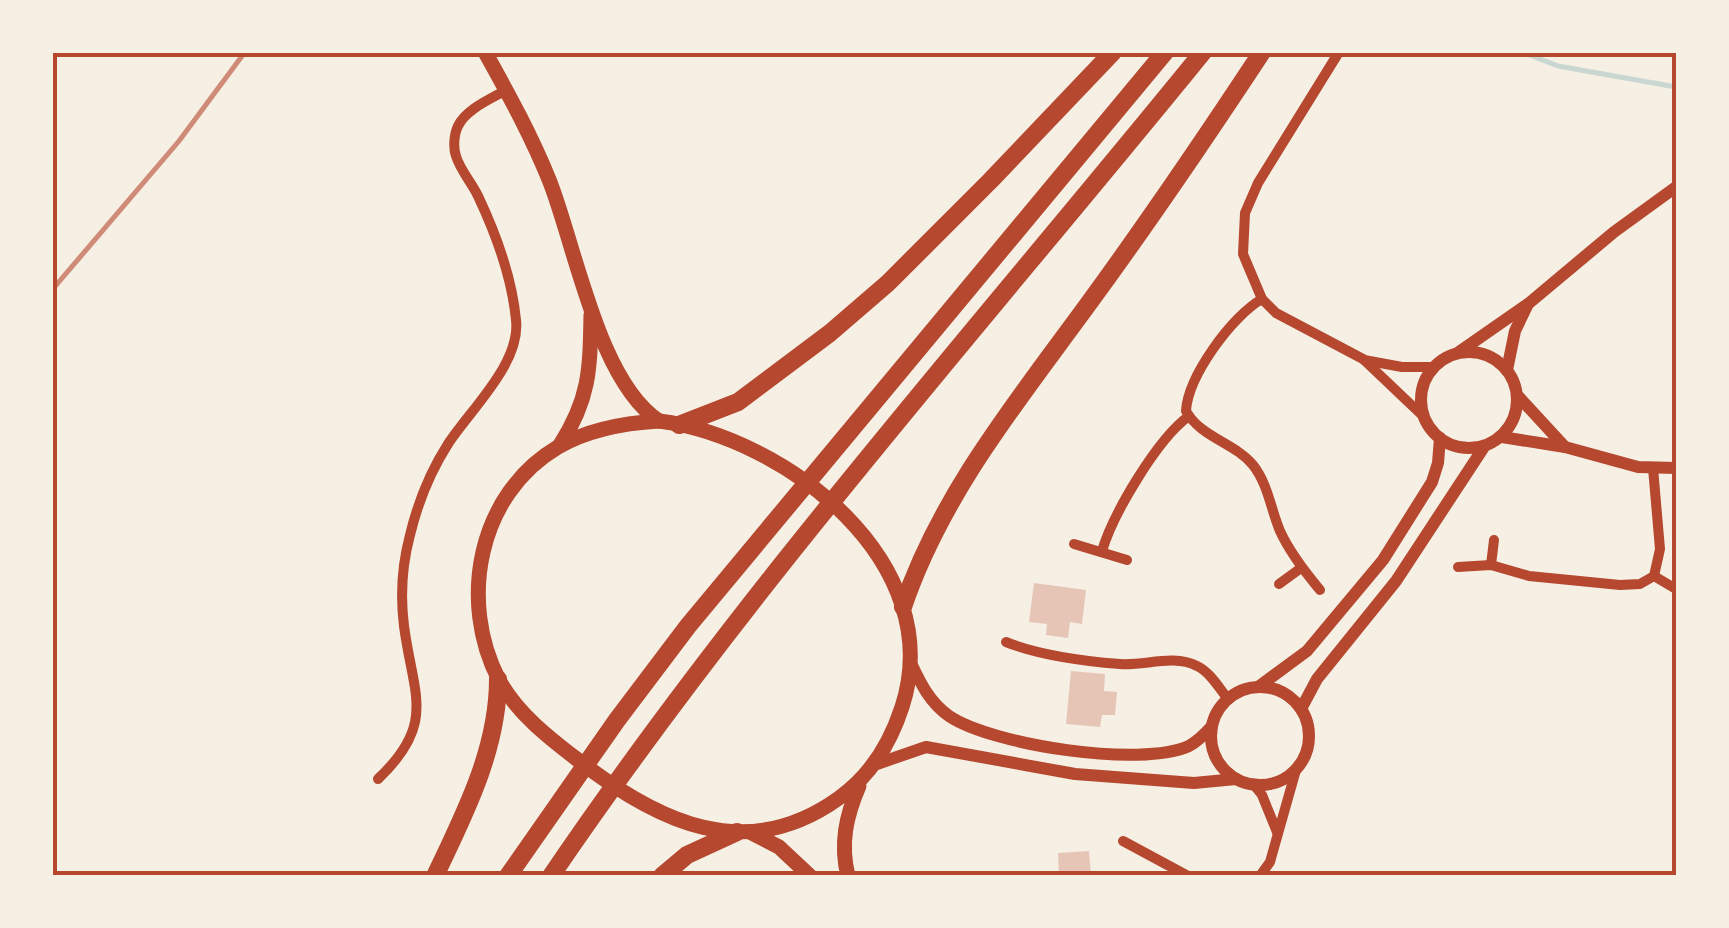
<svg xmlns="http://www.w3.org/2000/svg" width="1729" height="928" viewBox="0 0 1729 928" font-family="'Libre Baskerville',serif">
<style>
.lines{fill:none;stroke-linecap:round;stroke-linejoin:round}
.stream{stroke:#c9d6d2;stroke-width:5}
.building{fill:#e6c5b7}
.minor{stroke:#b5482f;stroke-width:10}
.tertiary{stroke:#b5482f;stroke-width:12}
.primary{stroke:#b5482f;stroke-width:15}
.trunk{stroke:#b5482f;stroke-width:18}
.rail{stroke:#cf8b77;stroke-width:5}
.neatline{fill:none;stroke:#b5482f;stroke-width:4}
</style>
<rect width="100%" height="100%" fill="#f6efe4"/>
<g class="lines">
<path class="stream" d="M 1522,52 L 1558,66 L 1676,87"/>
</g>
<g class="building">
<path d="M 1034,583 L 1086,590 L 1082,624 L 1070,622 L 1068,638 L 1046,635 L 1047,624 L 1029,622 Z"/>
<path d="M 1071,671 L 1105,674 L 1104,691 L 1117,692 L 1115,715 L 1102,715 L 1100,727 L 1066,724 Z"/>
<path d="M 1089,851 L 1091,876 L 1059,876 L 1058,853 Z"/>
</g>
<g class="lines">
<g class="minor">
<path d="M 1339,52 L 1258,183 L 1245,213 L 1243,254 L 1262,299 L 1276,313 L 1363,359 L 1424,417"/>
<path d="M 1262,299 C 1232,316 1188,376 1186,411 C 1200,437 1235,443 1253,465 C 1268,484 1271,510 1280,531 C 1290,553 1305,572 1320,590"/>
<path d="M 1364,360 L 1402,367 L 1433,367"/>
<path d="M 1074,544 L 1127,560"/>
<path d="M 1102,551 C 1113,514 1157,439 1189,416"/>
<path d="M 1491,565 L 1494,540"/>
<path d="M 1458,567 L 1491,565 L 1529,576 L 1620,585 L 1640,584 L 1654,576 L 1660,549 L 1653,468"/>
<path d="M 1654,576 L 1676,589"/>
<path d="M 1279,584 L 1301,568"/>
<path d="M 1006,642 C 1041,656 1083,661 1120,664 C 1145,666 1173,654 1197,666 C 1210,672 1219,688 1228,699"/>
<path d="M 378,779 C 437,723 413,695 404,626 C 400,594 402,565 410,535 C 418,502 430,472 448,444 C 471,409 521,363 516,320 C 512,278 496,234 478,196 C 472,183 460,170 456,156 C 453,148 454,134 458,126 C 466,109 491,99 506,90"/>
<path d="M 1254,785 L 1262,795 L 1277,832"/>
<path d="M 1123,841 L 1188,876"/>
<path d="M 1260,876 L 1270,862 L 1296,770"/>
</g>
<g class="tertiary">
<circle cx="1469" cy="400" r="48"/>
<path d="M 1459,352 L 1528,304 L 1614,232 L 1676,187"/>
<path d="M 1507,370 L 1515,331 L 1527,306"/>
<path d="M 1518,396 L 1565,447"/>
<path d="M 1502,437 L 1565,447 L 1638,467 L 1676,468"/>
<path d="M 910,661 C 920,682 929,702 949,716 C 992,745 1141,768 1189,746 C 1198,741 1205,734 1212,726"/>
<path d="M 1258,687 L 1307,651 L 1383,560 L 1432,482 L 1438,463 L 1440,438"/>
<circle cx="1260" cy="736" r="49"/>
<path d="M 1301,709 L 1317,679 L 1396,581 L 1484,447"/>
<path d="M 874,765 L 926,747 L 1075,774 L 1194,783 L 1236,779"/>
</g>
<g class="primary">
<path d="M 485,52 C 509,95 532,137 550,182 C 576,249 599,382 659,421"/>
<path d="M 659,421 C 786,437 949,563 902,707 C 890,744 870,776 839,798 C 746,865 658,822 578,760 C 549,738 517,713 499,680 C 458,601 478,494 558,447 C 589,429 624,423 659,421 Z"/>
<path d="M 560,445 C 590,398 590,369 591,315"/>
<path d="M 750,832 L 779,847 L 810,876"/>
<path d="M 848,876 C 840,844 846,816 859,786"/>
</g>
<g class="trunk">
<path d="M 679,425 L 738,402 L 830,333 L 888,283 L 991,180 L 1113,52"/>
<path d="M 903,607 C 941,494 1019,399 1089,303 C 1149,221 1206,137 1262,52"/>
<path d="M 435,876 C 465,813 498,749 498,679"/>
<path d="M 508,876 L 617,720 L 688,626 L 1165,52"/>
<path d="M 551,876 C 748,586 982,324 1203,52"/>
<path d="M 662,876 L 687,855 L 737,832"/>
</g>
<path class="rail" d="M 52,290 L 179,141 L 245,52"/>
</g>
<rect width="1729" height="928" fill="none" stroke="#f6efe4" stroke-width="110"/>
<rect x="55" y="55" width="1619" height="818" class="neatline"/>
</svg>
